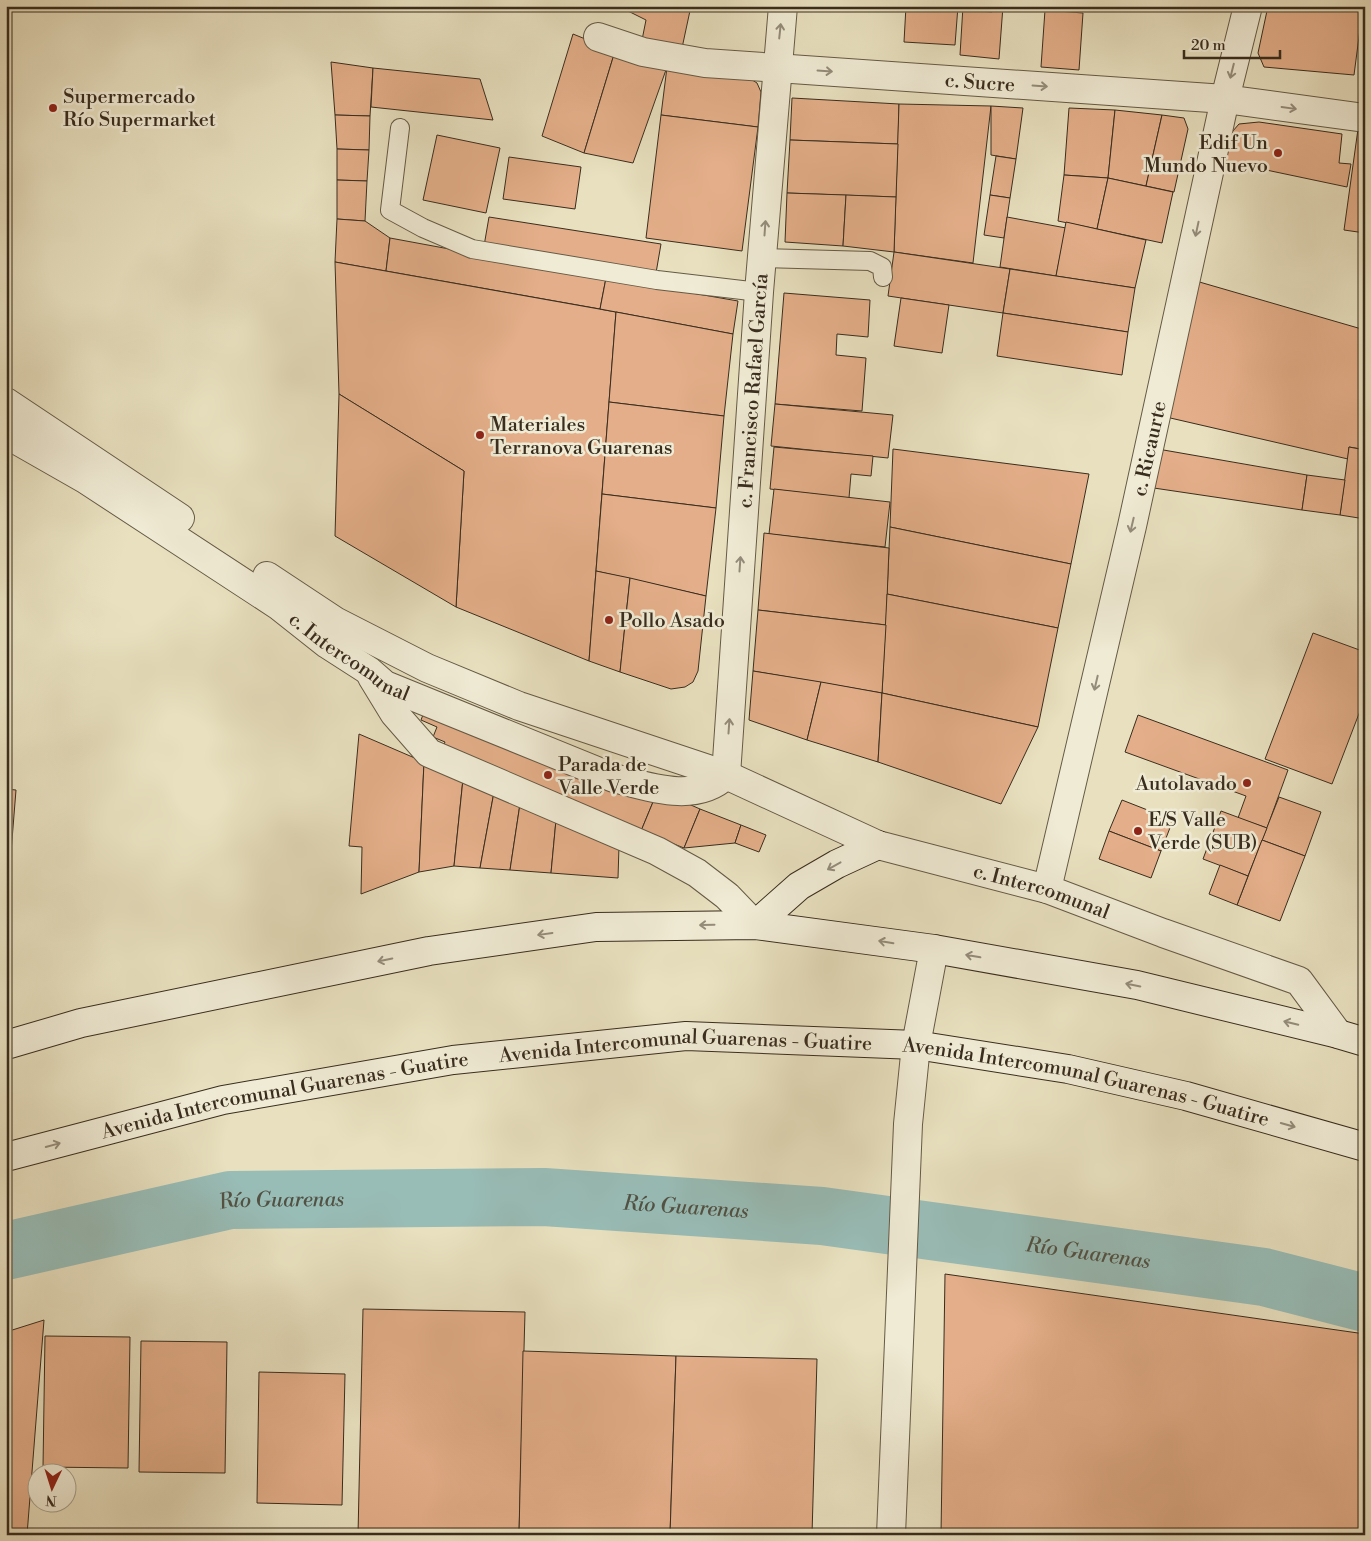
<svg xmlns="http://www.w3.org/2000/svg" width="1371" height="1541" viewBox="0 0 1371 1541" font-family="'Libre Bodoni',serif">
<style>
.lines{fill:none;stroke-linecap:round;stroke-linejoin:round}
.river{stroke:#98bcb6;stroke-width:58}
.building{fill:#e3ae89;stroke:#392d1e}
.lane-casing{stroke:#655a46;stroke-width:20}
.street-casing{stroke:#655a46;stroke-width:30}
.secondary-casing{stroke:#392d1e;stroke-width:30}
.lane{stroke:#f0ebd5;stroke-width:18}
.street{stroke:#f0ebd5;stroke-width:28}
.secondary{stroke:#f0ebd5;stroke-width:28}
.oneway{stroke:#948c7a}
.poi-dot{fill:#8f2418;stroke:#f0ebd5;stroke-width:2}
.labels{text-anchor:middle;stroke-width:5;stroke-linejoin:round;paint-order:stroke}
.street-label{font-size:20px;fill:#392d1e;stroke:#f0ebd5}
.poi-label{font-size:20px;fill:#392d1e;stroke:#f0ebd5;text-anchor:start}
.water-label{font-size:21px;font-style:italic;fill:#515144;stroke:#f0ebd5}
</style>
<rect width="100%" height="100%" fill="#e8e0bf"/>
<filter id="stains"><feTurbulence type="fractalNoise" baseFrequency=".004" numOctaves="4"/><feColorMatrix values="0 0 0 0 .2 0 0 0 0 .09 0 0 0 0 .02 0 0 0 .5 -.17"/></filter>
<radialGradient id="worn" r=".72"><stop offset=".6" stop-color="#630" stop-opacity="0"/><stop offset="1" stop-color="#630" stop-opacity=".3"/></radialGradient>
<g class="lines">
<path class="river" id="s1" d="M 6,1251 L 230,1200 L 544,1197 L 822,1216 L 1264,1277 L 1365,1303"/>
</g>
<g class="building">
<path d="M 623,6 L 691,6 L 682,48 L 642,40 L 646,20 L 622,8 Z"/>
<path d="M 906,6 L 958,6 L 955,45 L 904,42 Z"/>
<path d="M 963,6 L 979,6 L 979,11 L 992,12 L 993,6 L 1003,6 L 999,59 L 960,55 Z"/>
<path d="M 1268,6 L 1363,6 L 1354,75 L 1264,67 L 1258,53 Z"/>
<path d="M 1045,10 L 1083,13 L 1079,70 L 1041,67 Z"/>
<path d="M 573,34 L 615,51 L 584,153 L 542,136 Z"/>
<path d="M 615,51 L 667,67 L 633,163 L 584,153 Z"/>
<path d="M 331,62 L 373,68 L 370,116 L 335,115 Z"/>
<path d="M 667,67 L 746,76 L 757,83 L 761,92 L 758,127 L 661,115 Z"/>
<path d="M 373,68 L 480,79 L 493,120 L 371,107 Z"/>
<path d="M 792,98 L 899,104 L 898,144 L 790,140 Z"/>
<path d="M 899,104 L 991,106 L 973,263 L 894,252 Z"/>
<path d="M 991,106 L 1023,108 L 1016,159 L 991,155 Z"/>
<path d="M 1069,108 L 1115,110 L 1108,178 L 1064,175 Z"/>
<path d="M 1115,110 L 1162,115 L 1146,186 L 1108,178 Z"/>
<path d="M 335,115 L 370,116 L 369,150 L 337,149 Z"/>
<path d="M 661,115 L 758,127 L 742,251 L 646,238 Z"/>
<path d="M 1162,115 L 1184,118 L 1188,129 L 1174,192 L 1146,186 Z"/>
<path d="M 1259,122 L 1342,134 L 1339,163 L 1351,164 L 1347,187 L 1214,159 L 1219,147 L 1239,124 Z"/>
<path d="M 1358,129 L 1365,130 L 1365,233 L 1344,230 Z"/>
<path d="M 437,135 L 500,148 L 486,213 L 423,200 Z"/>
<path d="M 790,140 L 898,144 L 896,197 L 787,193 Z"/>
<path d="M 337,149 L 369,150 L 367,181 L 337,180 Z"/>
<path d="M 996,156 L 1016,159 L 1010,198 L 990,195 Z"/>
<path d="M 509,157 L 581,167 L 575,209 L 503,199 Z"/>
<path d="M 1064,175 L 1108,178 L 1097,229 L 1058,221 Z"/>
<path d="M 1108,178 L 1173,192 L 1162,243 L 1097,229 Z"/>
<path d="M 337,180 L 367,181 L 365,221 L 337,219 Z"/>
<path d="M 787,193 L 846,195 L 843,246 L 785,242 Z"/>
<path d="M 846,195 L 896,197 L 894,252 L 843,246 Z"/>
<path d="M 990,195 L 1010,198 L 1004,238 L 984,235 Z"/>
<path d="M 489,217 L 661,244 L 656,273 L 484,246 Z"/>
<path d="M 1007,217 L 1066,228 L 1056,276 L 1000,267 Z"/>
<path d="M 337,219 L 365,221 L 390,238 L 386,271 L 335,262 Z"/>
<path d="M 1066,222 L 1146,240 L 1135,288 L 1056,276 Z"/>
<path d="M 390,238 L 606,278 L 600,309 L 386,271 Z"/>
<path d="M 894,252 L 1010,269 L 1003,313 L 888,296 Z"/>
<path d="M 335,262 L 616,312 L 589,661 L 456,607 L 464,471 L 339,394 Z"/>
<path d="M 1010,269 L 1135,288 L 1128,332 L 1003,313 Z"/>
<path d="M 606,278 L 738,301 L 733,334 L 600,309 Z"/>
<path d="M 1196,281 L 1365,330 L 1365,421 L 1361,449 L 1349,447 L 1348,459 L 1166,417 Z"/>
<path d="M 784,293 L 870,300 L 868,337 L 837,334 L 836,355 L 866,358 L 862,411 L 775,404 Z"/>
<path d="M 901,298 L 949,305 L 942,353 L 894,346 Z"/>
<path d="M 616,312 L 733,334 L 724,416 L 609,402 Z"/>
<path d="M 1003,313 L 1128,332 L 1122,375 L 997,356 Z"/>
<path d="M 339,394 L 464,471 L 456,607 L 335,536 Z"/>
<path d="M 609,402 L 724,416 L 716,508 L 602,494 Z"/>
<path d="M 775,404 L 893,415 L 888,458 L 771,446 Z"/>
<path d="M 1365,421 L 1365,450 L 1361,449 Z"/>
<path d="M 774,447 L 873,456 L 871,476 L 851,474 L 849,498 L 770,489 Z"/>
<path d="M 1349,447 L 1365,450 L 1365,519 L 1340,515 Z"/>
<path d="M 1152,448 L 1307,475 L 1302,510 L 1147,487 Z"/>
<path d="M 893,449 L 1089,474 L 1071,564 L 890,527 Z"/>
<path d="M 1307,475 L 1345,480 L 1340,515 L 1302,510 Z"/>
<path d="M 774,489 L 890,502 L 885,547 L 769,534 Z"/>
<path d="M 602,494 L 716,508 L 706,596 L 596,571 Z"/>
<path d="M 890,527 L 1071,564 L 1058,628 L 887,594 Z"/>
<path d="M 764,533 L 889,548 L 886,625 L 758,610 Z"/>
<path d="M 596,571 L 630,578 L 620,672 L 589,661 Z"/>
<path d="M 630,578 L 706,596 L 698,671 L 693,682 L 685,687 L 671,689 L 620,672 Z"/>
<path d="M 887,594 L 1058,628 L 1038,727 L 882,693 Z"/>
<path d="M 758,610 L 886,625 L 882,693 L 753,671 Z"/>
<path d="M 1313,633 L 1365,652 L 1365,698 L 1332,784 L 1265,759 Z"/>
<path d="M 753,671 L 821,682 L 807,740 L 749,720 Z"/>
<path d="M 821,682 L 882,693 L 878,762 L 807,740 Z"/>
<path d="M 882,693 L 1038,727 L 1001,804 L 878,762 Z"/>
<path d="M 426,707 L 653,802 L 641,831 L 442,749 L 445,742 L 433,737 L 437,727 L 421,720 Z"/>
<path d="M 1138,715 L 1288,770 L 1267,828 L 1238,818 L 1246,796 L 1125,752 Z"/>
<path d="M 359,734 L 424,762 L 419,872 L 361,894 L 362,847 L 349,846 Z"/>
<path d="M 424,762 L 463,779 L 454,866 L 419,872 Z"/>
<path d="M 463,779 L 494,792 L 480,868 L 454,866 Z"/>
<path d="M 6,789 L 16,790 L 6,915 Z"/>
<path d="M 494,792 L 520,804 L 510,870 L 480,868 Z"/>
<path d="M 1279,797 L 1321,812 L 1305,856 L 1262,840 Z"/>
<path d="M 675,798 L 700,809 L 684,848 L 641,831 L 653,802 Z"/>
<path d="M 1122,800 L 1173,820 L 1161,851 L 1109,831 Z"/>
<path d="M 520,804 L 556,820 L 551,873 L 510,870 Z"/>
<path d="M 700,809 L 741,825 L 735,843 L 684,848 Z"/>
<path d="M 1221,811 L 1267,828 L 1248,876 L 1203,859 Z"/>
<path d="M 556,820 L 619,846 L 618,878 L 551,873 Z"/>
<path d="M 741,825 L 766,835 L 759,852 L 735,843 Z"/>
<path d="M 1109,831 L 1161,851 L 1151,878 L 1099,859 Z"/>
<path d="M 1262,840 L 1305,856 L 1280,921 L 1237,905 Z"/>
<path d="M 1220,865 L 1248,876 L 1237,905 L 1209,894 Z"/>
<path d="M 945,1274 L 1365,1334 L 1365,1535 L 941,1535 Z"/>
<path d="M 363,1309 L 525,1312 L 519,1535 L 358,1535 Z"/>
<path d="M 44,1320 L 27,1535 L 6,1535 L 6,1332 Z"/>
<path d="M 45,1336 L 130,1337 L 128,1468 L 43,1467 Z"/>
<path d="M 141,1341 L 227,1342 L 225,1473 L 139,1472 Z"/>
<path d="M 523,1351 L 676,1356 L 670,1535 L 519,1535 Z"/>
<path d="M 676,1356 L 817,1359 L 812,1535 L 670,1535 Z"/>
<path d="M 259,1372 L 345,1374 L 342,1505 L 257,1503 Z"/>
</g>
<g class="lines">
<g class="lane-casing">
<g id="lane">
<path d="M 400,128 L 390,210 L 423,228 L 472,249 L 657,280 L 759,292"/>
<path d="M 762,258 L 870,261 L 882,267 L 883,277"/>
</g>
</g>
<g class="street-casing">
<g id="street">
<path id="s2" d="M 598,37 L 643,52 L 705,63 L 1225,99 L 1365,118"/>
<path d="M 6,402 L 180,518"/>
<path id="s3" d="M 6,434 L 85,479 L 279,606 L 327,644 L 369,671 L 385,685 L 614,778 C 649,787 696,804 726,775 L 759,292 L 783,6"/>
<path id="s4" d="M 267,576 L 335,621 L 427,668 L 519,706 L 726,775 L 878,845 L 1047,889 L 1163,933 L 1299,981 L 1338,1034"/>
<path d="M 372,677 L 394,713 L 429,753 L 657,851 L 697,873 L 727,896 L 755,925"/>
<path id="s5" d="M 1047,889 L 1132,526 L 1225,99 L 1248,6"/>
<path d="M 891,1535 L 908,1124 L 916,1045 L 934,949"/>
</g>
</g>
<g class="secondary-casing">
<g id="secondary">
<path d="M 755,925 L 799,886 L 837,864 L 878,845"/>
<path d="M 6,1045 L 81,1023 L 429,951 L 596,927 L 755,925 L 934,949 L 1137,985 L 1338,1034 L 1365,1042"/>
<path id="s6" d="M 6,1157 L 223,1100 L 453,1060 L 686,1036 L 916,1045 L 1068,1069 L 1186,1096 L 1365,1147"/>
</g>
</g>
<use href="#lane" class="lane"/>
<use href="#street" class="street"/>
<use href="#secondary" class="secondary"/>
</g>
<defs><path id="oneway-shaft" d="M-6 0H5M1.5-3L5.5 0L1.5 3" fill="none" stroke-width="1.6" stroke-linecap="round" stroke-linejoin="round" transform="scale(1.25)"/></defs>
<g class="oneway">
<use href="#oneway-shaft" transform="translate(780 31) rotate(-84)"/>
<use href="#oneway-shaft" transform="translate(825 71) rotate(4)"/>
<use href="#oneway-shaft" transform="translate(1232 71) rotate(104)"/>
<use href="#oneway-shaft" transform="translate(1040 86) rotate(4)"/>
<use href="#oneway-shaft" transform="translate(1289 108) rotate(8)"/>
<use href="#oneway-shaft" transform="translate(765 228) rotate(-86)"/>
<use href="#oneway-shaft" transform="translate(1197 229) rotate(102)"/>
<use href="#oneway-shaft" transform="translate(1132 525) rotate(103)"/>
<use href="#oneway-shaft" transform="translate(740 564) rotate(-86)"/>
<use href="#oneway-shaft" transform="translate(1096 683) rotate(103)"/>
<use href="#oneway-shaft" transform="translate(729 726) rotate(-86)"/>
<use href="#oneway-shaft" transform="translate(834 866) rotate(151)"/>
<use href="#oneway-shaft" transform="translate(707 925) rotate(179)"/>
<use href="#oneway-shaft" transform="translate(545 934) rotate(172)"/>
<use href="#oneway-shaft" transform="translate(886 942) rotate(-171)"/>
<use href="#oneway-shaft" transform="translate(973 956) rotate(-170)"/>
<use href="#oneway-shaft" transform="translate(385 960) rotate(168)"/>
<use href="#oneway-shaft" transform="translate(1133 985) rotate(-169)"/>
<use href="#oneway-shaft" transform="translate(1291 1023) rotate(-166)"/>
<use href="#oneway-shaft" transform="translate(1288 1125) rotate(16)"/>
<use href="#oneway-shaft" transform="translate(53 1145) rotate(-15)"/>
</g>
<g class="poi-dot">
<circle cx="53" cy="108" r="5"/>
<circle cx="1278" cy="153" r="5"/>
<circle cx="480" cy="435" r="5"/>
<circle cx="609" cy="620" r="5"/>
<circle cx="548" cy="775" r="5"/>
<circle cx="1247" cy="783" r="5"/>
<circle cx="1138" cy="831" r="5"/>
</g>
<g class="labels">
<g class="street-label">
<text dy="7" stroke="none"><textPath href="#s2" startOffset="386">c. Sucre</textPath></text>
<text dy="7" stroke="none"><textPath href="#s3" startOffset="1205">c. Francisco Rafael García</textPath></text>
<text dy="7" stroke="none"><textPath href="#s5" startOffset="452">c. Ricaurte</textPath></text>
<text dy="7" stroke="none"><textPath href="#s3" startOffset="410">c. Intercomunal</textPath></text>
<text dy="7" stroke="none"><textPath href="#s4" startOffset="840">c. Intercomunal</textPath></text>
<text dy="7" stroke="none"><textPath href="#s6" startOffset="691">Avenida Intercomunal Guarenas - Guatire</textPath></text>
<text dy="7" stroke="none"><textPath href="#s6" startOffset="1096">Avenida Intercomunal Guarenas - Guatire</textPath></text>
<text dy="7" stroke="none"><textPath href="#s6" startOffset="286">Avenida Intercomunal Guarenas - Guatire</textPath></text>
</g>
<g class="poi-label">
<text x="63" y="103">Supermercado<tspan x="63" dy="23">Río Supermarket</tspan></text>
<text x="1268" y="149" text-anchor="end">Edif Un<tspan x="1268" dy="23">Mundo Nuevo</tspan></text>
<text x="490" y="431">Materiales<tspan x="490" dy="23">Terranova Guarenas</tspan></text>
<text x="619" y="627">Pollo Asado</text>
<text x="558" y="771">Parada de<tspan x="558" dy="23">Valle Verde</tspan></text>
<text x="1237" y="790" text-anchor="end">Autolavado</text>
<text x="1148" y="826">E/S Valle<tspan x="1148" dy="23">Verde (SUB)</tspan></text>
</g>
<g class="water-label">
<text dy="7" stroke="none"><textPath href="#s1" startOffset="281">Río Guarenas</textPath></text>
<text dy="7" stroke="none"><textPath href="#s1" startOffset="686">Río Guarenas</textPath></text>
<text dy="7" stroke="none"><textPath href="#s1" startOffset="1091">Río Guarenas</textPath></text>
</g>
</g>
<rect width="1371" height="1541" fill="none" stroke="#e8e0bf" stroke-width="25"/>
<rect x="8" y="8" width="1356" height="1526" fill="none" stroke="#392d1e" stroke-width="2.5"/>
<rect x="12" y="12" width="1346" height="1516" fill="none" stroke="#392d1e"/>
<g transform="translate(52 1488) rotate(184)"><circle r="24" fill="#f0ebd5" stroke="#a79f8c"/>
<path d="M0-4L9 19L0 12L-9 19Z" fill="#8f2418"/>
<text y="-8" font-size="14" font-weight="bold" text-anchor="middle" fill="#392d1e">N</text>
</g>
<path d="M1184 50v8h96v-8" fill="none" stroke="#392d1e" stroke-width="2.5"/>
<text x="1191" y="50" font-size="15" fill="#392d1e" stroke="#f0ebd5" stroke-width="4" paint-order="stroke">20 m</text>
<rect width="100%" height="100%" filter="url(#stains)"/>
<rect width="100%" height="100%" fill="url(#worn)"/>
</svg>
